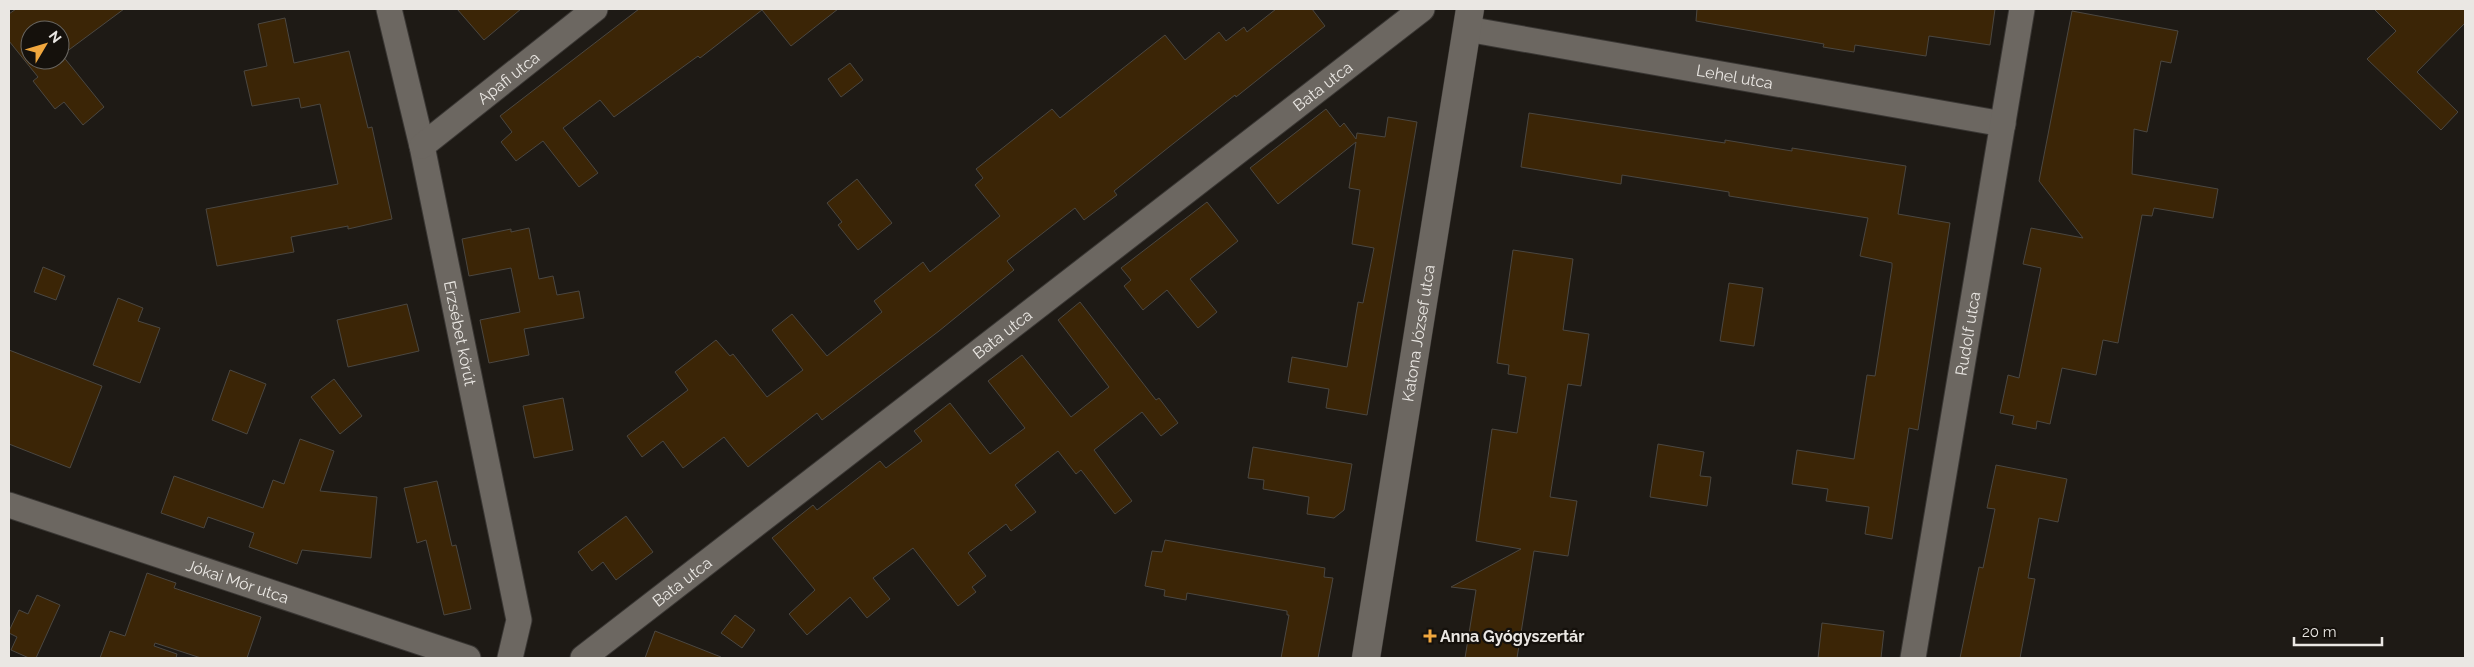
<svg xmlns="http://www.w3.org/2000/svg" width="2474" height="667" viewBox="0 0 2474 667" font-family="Raleway,sans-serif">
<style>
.building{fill:#3b2506;stroke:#4b4741;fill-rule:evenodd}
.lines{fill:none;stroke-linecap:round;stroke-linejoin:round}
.minor-casing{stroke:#3a3734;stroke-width:27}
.secondary-casing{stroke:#3a3734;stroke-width:29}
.minor{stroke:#6c6761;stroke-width:25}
.secondary{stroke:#6c6761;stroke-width:28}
.poi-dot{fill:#f0a73e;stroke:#15110c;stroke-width:2}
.labels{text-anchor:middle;stroke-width:4.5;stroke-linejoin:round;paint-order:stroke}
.street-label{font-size:16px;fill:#eae7e3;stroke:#15110c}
.poi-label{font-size:16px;font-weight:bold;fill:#eae7e3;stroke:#15110c;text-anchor:start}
</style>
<rect width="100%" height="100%" fill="#1e1a15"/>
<g class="building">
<path d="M 16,9 L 124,9 L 62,55 L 104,107 L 83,125 L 64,102 L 55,109 L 33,81 L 38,77 L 9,41 L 9,14 ZM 30,30 L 60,30 L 60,60 L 30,60 Z"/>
<path d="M 457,9 L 521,9 L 484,40 Z"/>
<path d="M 639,9 L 838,9 L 791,46 L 762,10 L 700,58 L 698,56 L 614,117 L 600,100 L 563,128 L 598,173 L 579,187 L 543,141 L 516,161 L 501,142 L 512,132 L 500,116 Z"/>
<path d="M 1276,9 L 1312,9 L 1325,26 L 1236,97 L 1235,95 L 1169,147 L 1114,191 L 1117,195 L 1084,220 L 1075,208 L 1007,261 L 1014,270 L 939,331 L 822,420 L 817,413 L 748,467 L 724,437 L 683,468 L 663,441 L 642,457 L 627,436 L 688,390 L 675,372 L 716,340 L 730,356 L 733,354 L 767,397 L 803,370 L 772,330 L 792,314 L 827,356 L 882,312 L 874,301 L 923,262 L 930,272 L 1000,216 L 975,185 L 983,178 L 976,169 L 1052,109 L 1060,118 L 1165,35 L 1185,60 L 1219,32 L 1226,41 L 1244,27 L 1247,32 Z"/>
<path d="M 1697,9 L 1995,9 L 1990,45 L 1929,36 L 1926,56 L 1855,45 L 1854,52 L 1823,47 L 1824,44 L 1696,21 Z"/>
<path d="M 2374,9 L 2465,9 L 2465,23 L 2417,72 L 2458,112 L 2441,130 L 2367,59 L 2396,31 Z"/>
<path d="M 2072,11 L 2178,31 L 2171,63 L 2161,61 L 2147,132 L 2134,129 L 2132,174 L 2218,189 L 2213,218 L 2154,208 L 2152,216 L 2142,215 L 2118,343 L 2103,340 L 2096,375 L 2062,368 L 2050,424 L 2037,421 L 2036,429 L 2012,424 L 2014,416 L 2000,413 L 2008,375 L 2019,378 L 2041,268 L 2023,264 L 2031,228 L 2083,238 L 2039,181 Z"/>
<path d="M 285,18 L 294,63 L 349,51 L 368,128 L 372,127 L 392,219 L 348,229 L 348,226 L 291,237 L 294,252 L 217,266 L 206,209 L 338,184 L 320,104 L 301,108 L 299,98 L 252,106 L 244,71 L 267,66 L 258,24 Z"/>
<path d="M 850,63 L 863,80 L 841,97 L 828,79 Z"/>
<path d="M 1326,109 L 1340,127 L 1344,123 L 1356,139 L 1357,133 L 1385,137 L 1388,117 L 1417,122 L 1367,415 L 1326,408 L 1329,389 L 1288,382 L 1292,357 L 1347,367 L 1358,302 L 1363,303 L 1374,248 L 1352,244 L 1360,190 L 1349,188 L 1356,142 L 1278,204 L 1250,168 Z"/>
<path d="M 1529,113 L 1725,143 L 1725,140 L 1792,151 L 1792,148 L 1906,166 L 1898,214 L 1950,223 L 1918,430 L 1909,428 L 1892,539 L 1865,534 L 1869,507 L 1826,501 L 1828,489 L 1792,484 L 1797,450 L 1854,459 L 1867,375 L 1875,376 L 1892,267 L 1892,263 L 1860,256 L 1868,218 L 1729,196 L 1729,192 L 1622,175 L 1621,184 L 1521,167 Z"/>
<path d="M 857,179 L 892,223 L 858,250 L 838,225 L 842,222 L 827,203 Z"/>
<path d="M 1207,202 L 1238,241 L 1190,279 L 1217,312 L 1198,328 L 1167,290 L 1143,310 L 1124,286 L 1131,280 L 1121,268 Z"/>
<path d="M 529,228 L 539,279 L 553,276 L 557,295 L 579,291 L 584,318 L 524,329 L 529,355 L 489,363 L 480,320 L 520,312 L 511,268 L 469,276 L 462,239 L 511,229 L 511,232 Z"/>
<path d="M 1513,250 L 1573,259 L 1563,330 L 1589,334 L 1581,386 L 1568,384 L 1550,497 L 1577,501 L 1568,556 L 1534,551 L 1517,658 L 1465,658 L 1476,590 L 1451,587 L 1521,549 L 1476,541 L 1492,429 L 1517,433 L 1526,377 L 1508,374 L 1509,365 L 1497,363 Z"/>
<path d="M 43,267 L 65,276 L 56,300 L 34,292 Z"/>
<path d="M 1729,283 L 1763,288 L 1754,346 L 1720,341 Z"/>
<path d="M 118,298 L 143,308 L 138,321 L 160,328 L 140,383 L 93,365 Z"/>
<path d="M 1080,302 L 1156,400 L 1159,398 L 1178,423 L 1161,436 L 1142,412 L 1094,450 L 1132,501 L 1115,514 L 1081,470 L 1076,474 L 1058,451 L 1015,485 L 1036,512 L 1011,531 L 1006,524 L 968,553 L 986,576 L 972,587 L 976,592 L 958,606 L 913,548 L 873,578 L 890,599 L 867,618 L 850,597 L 807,635 L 789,614 L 815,590 L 772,538 L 813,505 L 817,510 L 880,461 L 886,468 L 922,441 L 914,431 L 950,403 L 990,454 L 1025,428 L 988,381 L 1022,355 L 1071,417 L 1109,387 L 1058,320 Z"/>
<path d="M 407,304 L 419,351 L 348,367 L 337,320 Z"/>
<path d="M 9,350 L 102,386 L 70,468 L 9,444 Z"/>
<path d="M 230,370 L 266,384 L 247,434 L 212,420 Z"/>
<path d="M 334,379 L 362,416 L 340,434 L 311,397 Z"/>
<path d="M 563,398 L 573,450 L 534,458 L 523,406 Z"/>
<path d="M 300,439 L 334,451 L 320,491 L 377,497 L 371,558 L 302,550 L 297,564 L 249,547 L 254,533 L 208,517 L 204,528 L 161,513 L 174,476 L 263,508 L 273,480 L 284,484 Z"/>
<path d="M 1658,444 L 1704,452 L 1700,476 L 1711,477 L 1707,506 L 1650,497 Z"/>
<path d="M 1253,447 L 1352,464 L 1344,510 L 1334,518 L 1307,514 L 1309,497 L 1263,489 L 1264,480 L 1248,478 Z"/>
<path d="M 1996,465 L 2067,479 L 2058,522 L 2039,518 L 2028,578 L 2035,579 L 2020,658 L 1960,658 L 1979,567 L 1983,568 L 1995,509 L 1987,508 Z"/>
<path d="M 437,481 L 452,546 L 456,545 L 471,609 L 444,615 L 426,540 L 417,543 L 404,488 Z"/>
<path d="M 626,516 L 653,552 L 616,580 L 603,562 L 592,571 L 578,552 Z"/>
<path d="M 1165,540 L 1325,568 L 1324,577 L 1333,578 L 1318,658 L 1281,658 L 1289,615 L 1287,615 L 1287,611 L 1187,593 L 1186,600 L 1164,596 L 1165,590 L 1145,586 L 1152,551 L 1162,552 Z"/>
<path d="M 147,573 L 176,583 L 174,588 L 261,617 L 247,658 L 201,658 L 155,643 L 154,646 L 177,654 L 176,658 L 100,658 L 110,631 L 125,636 Z"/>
<path d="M 37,595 L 60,605 L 36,658 L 29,658 L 11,650 L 17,637 L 9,633 L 9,631 L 19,610 L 28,614 Z"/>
<path d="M 735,615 L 755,630 L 742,648 L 721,633 Z"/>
<path d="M 1822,623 L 1884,631 L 1881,658 L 1818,658 Z"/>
<path d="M 655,631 L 721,657 L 720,658 L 645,658 Z"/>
</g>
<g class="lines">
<g class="minor-casing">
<g id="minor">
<path id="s1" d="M 389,9 L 422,146 L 519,620 L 510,658"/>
<path id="s2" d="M 1467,29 L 2003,124"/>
<path id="s3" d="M 422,146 L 595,9"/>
<path id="s4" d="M 9,505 L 468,658"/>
<path id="s5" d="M 583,658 L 1422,9"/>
<path id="s6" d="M 1913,658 L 2022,9"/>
</g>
</g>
<g class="secondary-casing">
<g id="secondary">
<path id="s7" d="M 1366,658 L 1470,9"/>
</g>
</g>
<use href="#minor" class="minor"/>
<use href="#secondary" class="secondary"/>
</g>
<path class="poi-dot" d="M1427.5 628.5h5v5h5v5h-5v5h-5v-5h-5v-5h5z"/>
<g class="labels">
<g class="street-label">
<text dy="6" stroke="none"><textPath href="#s2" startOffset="272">Lehel utca</textPath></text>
<text dy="6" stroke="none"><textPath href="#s3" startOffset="110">Apafi utca</textPath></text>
<text dy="6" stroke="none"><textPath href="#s5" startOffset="935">Bata utca</textPath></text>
<text dy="6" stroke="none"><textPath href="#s1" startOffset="332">Erzsébet körút</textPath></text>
<text dy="6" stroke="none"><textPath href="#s5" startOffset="530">Bata utca</textPath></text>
<text dy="6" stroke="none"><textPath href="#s7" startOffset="329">Katona József utca</textPath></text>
<text dy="6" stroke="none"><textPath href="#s6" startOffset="329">Rudolf utca</textPath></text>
<text dy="6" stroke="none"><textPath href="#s5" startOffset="125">Bata utca</textPath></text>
<text dy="6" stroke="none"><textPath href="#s4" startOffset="241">Jókai Mór utca</textPath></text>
</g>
<g class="poi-label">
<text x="1440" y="642">Anna Gyógyszertár</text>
</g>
</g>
<rect width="2474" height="667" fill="none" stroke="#eae7e3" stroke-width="20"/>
<g transform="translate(45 45) rotate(52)"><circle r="24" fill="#15110c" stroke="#6a6762"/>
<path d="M0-4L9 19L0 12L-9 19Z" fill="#f0a73e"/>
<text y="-8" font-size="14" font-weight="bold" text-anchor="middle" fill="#eae7e3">N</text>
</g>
<path d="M2294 637v8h88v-8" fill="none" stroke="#eae7e3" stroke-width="2.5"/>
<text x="2302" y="637" font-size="15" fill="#eae7e3" stroke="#15110c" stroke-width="4" paint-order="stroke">20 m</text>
</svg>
